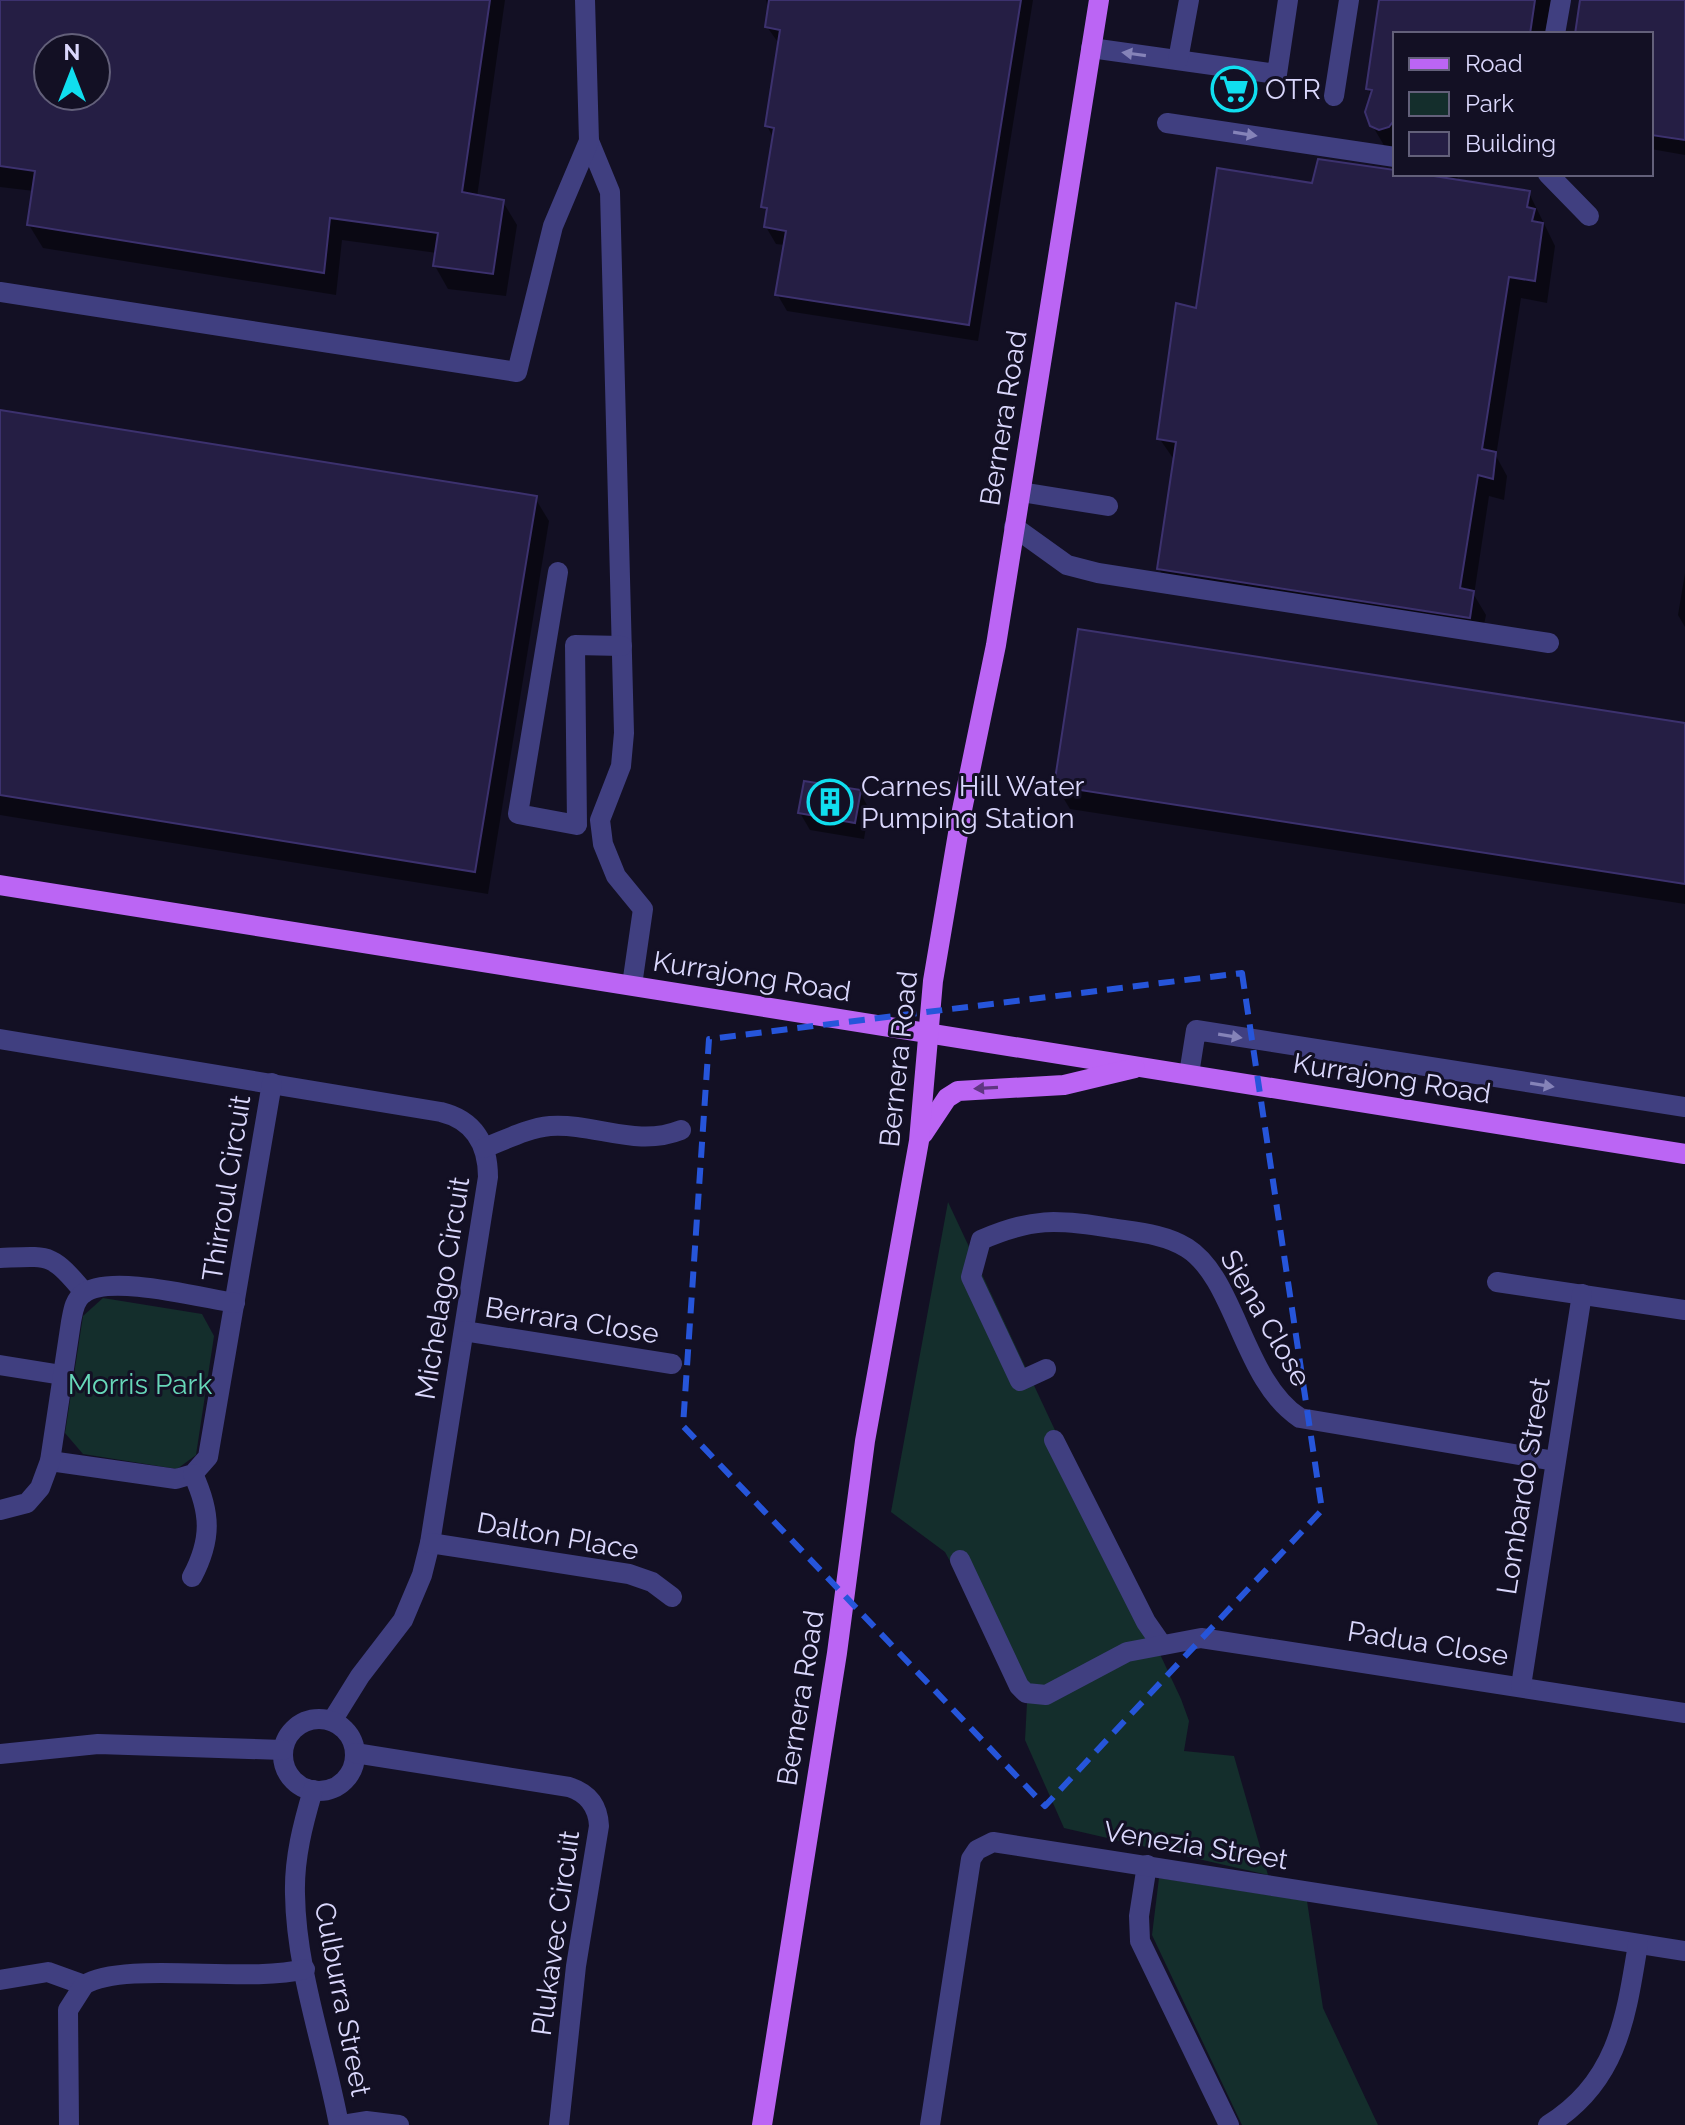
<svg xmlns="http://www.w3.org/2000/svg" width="1685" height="2125" viewBox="0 0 1685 2125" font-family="Raleway,sans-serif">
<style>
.green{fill:#142e2c}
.shadow{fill:#0007;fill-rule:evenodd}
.building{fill:#251e44;stroke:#3c316e;stroke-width:2;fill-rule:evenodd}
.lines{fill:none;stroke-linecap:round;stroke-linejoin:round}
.minor{stroke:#403f80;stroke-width:20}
.major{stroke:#bb65f4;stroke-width:20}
.oneway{fill:#8583b8}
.oneway2{fill:#5f3682}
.marked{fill:none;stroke:#2655da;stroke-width:6;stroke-dasharray:16 10;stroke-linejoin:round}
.labels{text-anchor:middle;stroke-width:6;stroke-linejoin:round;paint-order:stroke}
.poi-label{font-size:28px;fill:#dad7fc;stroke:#131024;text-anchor:start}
.street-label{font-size:28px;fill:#dad7fc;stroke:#131024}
.park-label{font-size:28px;fill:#67d8b9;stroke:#131024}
</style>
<rect width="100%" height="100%" fill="#131024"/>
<g class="green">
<path d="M 948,1202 L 1181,1699 L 1189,1721 L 1184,1751 L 1234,1756 L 1268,1875 L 1064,1828 L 1025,1740 L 1027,1703 L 945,1552 L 891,1512 Z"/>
<path d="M 103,1298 L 202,1314 L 214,1336 L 196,1455 L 177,1469 L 83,1454 L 65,1433 L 83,1316 Z"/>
<path d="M 1159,1878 L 1307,1901 L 1323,2008 L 1378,2125 L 1242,2125 L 1152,1935 Z"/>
</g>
<g class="shadow">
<path d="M 0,0 L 505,0 L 477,197 L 503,202 L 517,225 L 506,296 L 448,289 L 435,266 L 437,253 L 342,240 L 336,295 L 43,248 L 29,225 L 34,191 L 0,187 ZM 48,48 L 96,48 L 96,96 L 48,96 Z"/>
<path d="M 766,0 L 1033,0 L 978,341 L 787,311 L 777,294 L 785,245 L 776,244 L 766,227 L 768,214 L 763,206 L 774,139 L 767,126 L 780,45 L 767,27 L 769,13 Z"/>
<path d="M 1381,0 L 1551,0 L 1545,34 L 1395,34 L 1395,150 L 1385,147 L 1372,125 L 1372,97 L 1368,89 Z"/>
<path d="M 1582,0 L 1685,0 L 1685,155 L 1651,149 L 1651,34 L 1577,34 Z"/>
<path d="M 1395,172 L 1426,177 L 1458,174 L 1457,182 L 1529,193 L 1555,246 L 1547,303 L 1521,298 L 1496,456 L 1507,476 L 1504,500 L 1489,496 L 1474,595 L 1486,615 L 1481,639 L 1172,591 L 1159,569 L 1175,461 L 1159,438 L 1197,310 L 1314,185 Z"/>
<path d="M 0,412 L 535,498 L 549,521 L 488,894 L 0,815 Z"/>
<path d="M 1685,573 L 1685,627 L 1678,615 Z"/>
<path d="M 1685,725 L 1685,904 L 1070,809 L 1056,786 Z"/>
<path d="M 860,792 L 869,809 L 864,839 L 810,830 L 800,813 Z"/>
</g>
<g class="building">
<path d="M 0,0 L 490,0 L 462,192 L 504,200 L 493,274 L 433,266 L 438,233 L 330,218 L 324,273 L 27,225 L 35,171 L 0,166 ZM 48,48 L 96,48 L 96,96 L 48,96 Z"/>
<path d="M 769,0 L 1021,0 L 969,325 L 775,295 L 786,231 L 764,227 L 767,208 L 761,207 L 774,128 L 765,126 L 780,30 L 765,27 Z"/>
<path d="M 1379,0 L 1535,0 L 1530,34 L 1395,34 L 1395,119 L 1389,127 L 1379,130 L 1370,126 L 1365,112 L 1372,90 L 1366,89 Z"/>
<path d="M 1580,0 L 1685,0 L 1685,140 L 1651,135 L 1651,34 L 1575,34 Z"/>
<path d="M 1318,159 L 1395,170 L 1395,174 L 1421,174 L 1530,191 L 1527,207 L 1535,209 L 1532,221 L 1543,223 L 1535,281 L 1509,277 L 1482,449 L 1496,452 L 1493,479 L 1478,475 L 1460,588 L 1474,591 L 1470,618 L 1157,569 L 1176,442 L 1157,439 L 1176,303 L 1196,308 L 1217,168 L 1312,183 Z"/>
<path d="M 0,410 L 537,496 L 475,872 L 0,795 Z"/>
<path d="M 1078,629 L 1685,723 L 1685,884 L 1054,786 Z"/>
<path d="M 804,781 L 861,790 L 855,823 L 798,813 Z"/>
</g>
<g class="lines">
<g class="minor">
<path d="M 1555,34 L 1561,0"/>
<path d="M 1091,48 L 1277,74 L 1288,0"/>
<path d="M 1178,60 L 1189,0"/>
<path d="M 1334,96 L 1349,0"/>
<path d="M 1167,123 L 1395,157"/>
<path d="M 589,141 L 610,192 L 624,733 L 621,766 L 600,820 L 603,844 L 616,876 L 643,909 L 632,985"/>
<path d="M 1548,174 L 1589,216"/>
<path d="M 0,292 L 517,372 L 553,226 L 589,141 L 585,0"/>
<path d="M 1021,492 L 1108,506"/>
<path d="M 1014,527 L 1067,565 L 1098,573 L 1549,643"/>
<path d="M 558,572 L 518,814 L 577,825 L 575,645 L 622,646"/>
<path d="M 0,1039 L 441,1112 C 474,1120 488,1144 488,1177 L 430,1543 L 422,1575 L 403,1620 L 360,1676 L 332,1721"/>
<path d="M 1189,1074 L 1196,1030 L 1685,1107"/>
<path d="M 484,1148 C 505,1140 528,1128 550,1126 C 596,1123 636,1148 681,1130"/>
<path d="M 0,1258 C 51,1256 51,1253 84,1292"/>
<path d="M 1497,1282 L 1685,1310"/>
<path d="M 464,1331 L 672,1364"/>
<path d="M 0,1365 L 62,1375"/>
<path d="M 1046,1369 L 1020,1381 L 971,1277 L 981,1240 C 1031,1218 1057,1219 1111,1228 C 1136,1232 1165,1234 1187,1248 C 1236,1279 1243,1381 1300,1418 L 1555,1461"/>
<path d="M 1054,1440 L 1146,1622 L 1162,1645"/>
<path d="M 50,1461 L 176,1479 L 193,1474 L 208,1457 L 272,1083"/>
<path d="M 0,1510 L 27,1503 L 40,1488 L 50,1461 L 71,1322 C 73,1312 74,1300 83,1294 C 108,1273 202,1298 235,1303"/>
<path d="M 430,1543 L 629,1574 L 652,1582 L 672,1597"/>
<path d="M 960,1560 L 1019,1686 L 1026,1693 L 1046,1695 L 1127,1652 L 1201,1638 L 1685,1713"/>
<path d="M 192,1577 C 212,1539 211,1513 193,1474"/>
<path d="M 1521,1686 L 1582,1294"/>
<circle cx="319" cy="1755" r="36"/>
<path d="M 355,1753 L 569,1787 C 588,1793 598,1806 599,1826 L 576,1966 L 559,2125"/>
<path d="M 0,1754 L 98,1744 L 283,1750"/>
<path d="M 313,1790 C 303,1824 294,1858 295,1894 C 296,1971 325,2049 339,2125"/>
<path d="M 1147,1865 L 1139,1916 L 1140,1941 L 1229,2125"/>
<path d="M 0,1980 L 48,1972 L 84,1985"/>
<path d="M 69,2125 L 68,2010 L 84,1985 C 125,1960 247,1984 305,1969"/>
<path d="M 341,2125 L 366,2121 L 399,2125"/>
<path d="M 930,2125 L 971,1859 L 977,1850 L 993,1842 L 1685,1951"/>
<path d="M 1548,2125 C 1618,2082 1626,2017 1638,1944"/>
</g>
<g class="major">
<path d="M 0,885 L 1685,1154"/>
<path d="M 923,1134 L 947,1098 L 958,1091 L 1064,1085 L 1135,1068"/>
<path d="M 762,2125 L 837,1653 L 865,1441 L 919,1141 L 933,981 L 962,810 L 996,645 L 1099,0"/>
</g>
</g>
<defs><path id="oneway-solid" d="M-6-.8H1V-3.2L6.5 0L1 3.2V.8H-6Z" transform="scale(2)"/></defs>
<g class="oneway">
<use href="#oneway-solid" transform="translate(1134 54) rotate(-172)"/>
<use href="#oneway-solid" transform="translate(1245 134) rotate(9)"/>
<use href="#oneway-solid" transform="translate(1230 1036) rotate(9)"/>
<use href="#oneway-solid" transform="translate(1542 1085) rotate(9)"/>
</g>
<use class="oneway2" href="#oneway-solid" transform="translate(986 1088) rotate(177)"/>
<path class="marked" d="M 1242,973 L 1322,1510 L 1045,1806 L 683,1426 L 709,1039 Z"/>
<defs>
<g id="supermarket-ring" transform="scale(2.3)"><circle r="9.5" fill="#131024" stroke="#10deef" stroke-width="1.5"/><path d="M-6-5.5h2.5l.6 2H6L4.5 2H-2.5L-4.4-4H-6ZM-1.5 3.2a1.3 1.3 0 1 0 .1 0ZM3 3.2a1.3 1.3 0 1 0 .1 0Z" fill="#10deef"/></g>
<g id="building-ring" transform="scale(2.3)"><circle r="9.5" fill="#131024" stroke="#10deef" stroke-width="1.5"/><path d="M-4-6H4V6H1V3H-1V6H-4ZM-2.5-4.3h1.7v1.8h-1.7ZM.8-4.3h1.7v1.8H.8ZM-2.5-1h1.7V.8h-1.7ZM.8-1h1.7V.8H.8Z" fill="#10deef"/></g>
</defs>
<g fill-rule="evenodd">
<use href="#supermarket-ring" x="1234" y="89"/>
<use href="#building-ring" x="830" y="802"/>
</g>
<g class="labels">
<g class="poi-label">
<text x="1265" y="99">OTR</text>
<text x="861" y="796">Carnes Hill Water<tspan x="861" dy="32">Pumping Station</tspan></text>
</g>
<g class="street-label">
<text transform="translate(1003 418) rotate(-81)" y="10">Bernera Road</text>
<text transform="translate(752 976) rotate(9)" y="10">Kurrajong Road</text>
<text transform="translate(898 1059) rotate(-84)" y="10">Bernera Road</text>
<text transform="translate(1392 1078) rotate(9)" y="10">Kurrajong Road</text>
<text transform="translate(226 1188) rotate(-81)" y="10">Thirroul Circuit</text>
<text transform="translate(442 1288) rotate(-81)" y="10">Michelago Circuit</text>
<text transform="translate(1266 1318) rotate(60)" y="10">Siena Close</text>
<text transform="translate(572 1320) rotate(9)" y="10">Berrara Close</text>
<text transform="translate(1523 1486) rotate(-81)" y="10">Lombardo Street</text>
<text transform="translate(558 1536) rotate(10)" y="10">Dalton Place</text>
<text transform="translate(1428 1643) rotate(9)" y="10">Padua Close</text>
<text transform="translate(800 1698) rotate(-81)" y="10">Bernera Road</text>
<text transform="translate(1196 1845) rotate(9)" y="10">Venezia Street</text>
<text transform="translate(555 1933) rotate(-82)" y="10">Plukavec Circuit</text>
<text transform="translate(343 1999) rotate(79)" y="10">Culburra Street</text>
</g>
<g class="park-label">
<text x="140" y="1394">Morris Park</text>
</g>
</g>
<rect x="1393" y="32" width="260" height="144" fill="#131024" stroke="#63607a" stroke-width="2"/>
<rect x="1409" y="58" width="40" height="12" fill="#bb65f4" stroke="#63607a" stroke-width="2"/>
<text x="1465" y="72" font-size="24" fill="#dad7fc">Road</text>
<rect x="1409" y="92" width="40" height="24" fill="#142e2c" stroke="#63607a" stroke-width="2"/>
<text x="1465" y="112" font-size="24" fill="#dad7fc">Park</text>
<rect x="1409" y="132" width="40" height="24" fill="#251e44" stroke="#63607a" stroke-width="2"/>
<text x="1465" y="152" font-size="24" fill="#dad7fc">Building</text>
<g transform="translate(72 72)"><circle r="38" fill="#131024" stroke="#63607a" stroke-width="2"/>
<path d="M0-6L14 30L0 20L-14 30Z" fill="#10deef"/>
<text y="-12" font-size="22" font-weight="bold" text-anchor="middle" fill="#dad7fc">N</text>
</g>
</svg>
